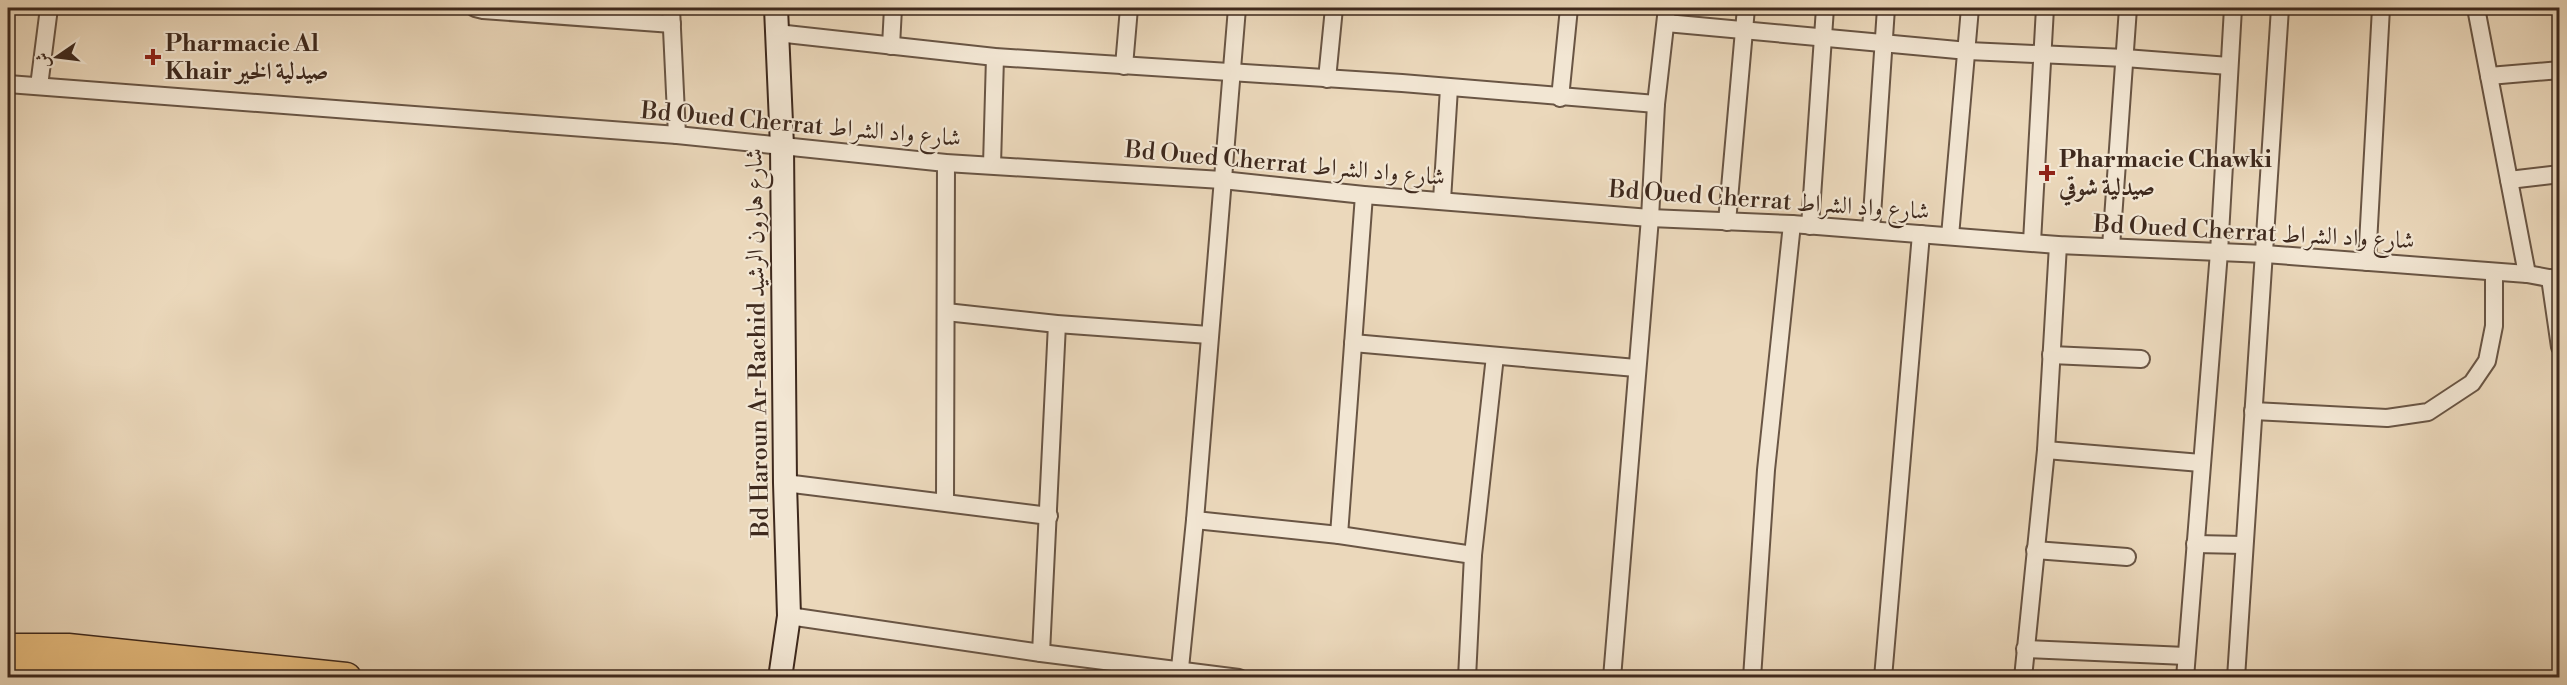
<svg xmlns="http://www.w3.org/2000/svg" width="2567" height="685" viewBox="0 0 2567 685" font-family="'Libre Bodoni',Amiri,serif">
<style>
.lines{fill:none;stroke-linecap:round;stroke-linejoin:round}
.street-casing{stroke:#695544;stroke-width:20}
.secondary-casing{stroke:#3e291d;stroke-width:26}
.highway-casing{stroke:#3e291d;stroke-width:33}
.street{stroke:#f2e6d3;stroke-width:16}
.secondary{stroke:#f2e6d3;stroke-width:22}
.highway{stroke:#e6bc7e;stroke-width:30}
.poi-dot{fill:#8f2418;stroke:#f2e6d3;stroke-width:2}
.labels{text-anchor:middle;stroke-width:4.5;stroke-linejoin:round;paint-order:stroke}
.poi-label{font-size:24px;font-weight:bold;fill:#3e291d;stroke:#f2e6d3;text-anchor:start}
.street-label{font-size:24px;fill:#3e291d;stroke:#f2e6d3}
</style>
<rect width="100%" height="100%" fill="#ebd8bb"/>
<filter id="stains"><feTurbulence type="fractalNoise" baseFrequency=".00333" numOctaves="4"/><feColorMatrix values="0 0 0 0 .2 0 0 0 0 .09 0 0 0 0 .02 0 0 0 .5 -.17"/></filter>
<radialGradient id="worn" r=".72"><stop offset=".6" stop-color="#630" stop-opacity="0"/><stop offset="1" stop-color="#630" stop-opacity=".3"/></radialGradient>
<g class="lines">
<g class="street-casing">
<g id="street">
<path d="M 475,8 L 483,10 L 672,24"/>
<path d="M 671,8 L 677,135"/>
<path d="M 2476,8 L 2527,274"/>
<path d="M 1666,23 L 1968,51 L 2125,58 L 2229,66"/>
<path d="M 777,33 L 995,57 L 1402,83 L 1656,104"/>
<path d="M 891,46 L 893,8"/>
<path d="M 1124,66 L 1129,8"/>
<path d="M 2489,76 L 2560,70"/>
<path d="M 1327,79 L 1334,8"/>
<path d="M 8,84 L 677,135 L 946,163 L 1222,180 L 1364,195 L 1650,218 L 1792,224 L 2058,245 L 2265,254 L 2527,274 L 2560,280"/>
<path d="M 39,86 L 49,8"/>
<path d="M 1560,98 L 1569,8"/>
<path d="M 992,165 L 995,57"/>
<path d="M 2509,180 L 2560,174"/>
<path d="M 1442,200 L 1449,88"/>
<path d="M 1727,222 L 1746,8"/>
<path d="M 1810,226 L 1825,8"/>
<path d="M 1871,230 L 1886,8"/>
<path d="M 1950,236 L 1970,8"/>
<path d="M 2032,242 L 2045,8"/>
<path d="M 2111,247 L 2128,8"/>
<path d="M 2367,262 L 2381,8"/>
<path d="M 2550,278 L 2560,347"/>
<path d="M 946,312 L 1057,324 L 1209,335"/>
<path d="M 1353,343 L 1636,368"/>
<path d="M 2051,355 L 2141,359"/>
<path d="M 2253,411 L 2387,418 L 2428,412 L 2472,383 L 2487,361 L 2494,326 L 2494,272"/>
<path d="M 2046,450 L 2201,463"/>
<path d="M 785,483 L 1049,516"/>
<path d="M 945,502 L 946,163"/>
<path d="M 1195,520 L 1339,535 L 1473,555"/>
<path d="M 1339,535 L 1364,195"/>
<path d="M 2195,544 L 2244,545"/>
<path d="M 2035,550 L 2127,557"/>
<path d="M 789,616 L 1041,653 L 1239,678"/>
<path d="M 2025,649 L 2186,656"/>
<path d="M 1041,653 L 1057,324"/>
<path d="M 1179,678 L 1195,520 L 1237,8"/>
<path d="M 1467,678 L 1473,555 L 1495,356"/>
<path d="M 1612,678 L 1650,218 L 1656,104 L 1667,8"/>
<path d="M 1752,678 L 1766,470 L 1792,224"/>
<path d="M 1883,678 L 1921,234"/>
<path d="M 2023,678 L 2046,450 L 2058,245"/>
<path d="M 2185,678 L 2219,252 L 2233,8"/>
<path d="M 2236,678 L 2280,8"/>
</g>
</g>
<g class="secondary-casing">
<path id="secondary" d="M 776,8 L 782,146 L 785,483 L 789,616 L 780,678"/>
</g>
<g class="highway-casing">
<g id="highway">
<path d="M 8,649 L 68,649 L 346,678"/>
<path d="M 8,673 L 63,673 L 125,678"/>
</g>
</g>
<use href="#street" class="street"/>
<use href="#secondary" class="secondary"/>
<use href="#highway" class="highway"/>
</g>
<g class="poi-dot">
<path d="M150 48h6v6h6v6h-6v6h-6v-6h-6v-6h6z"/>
<path d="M2044 164h6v6h6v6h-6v6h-6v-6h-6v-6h6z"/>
</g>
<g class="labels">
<g class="poi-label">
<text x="165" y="51">Pharmacie Al<tspan x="165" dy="28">Khair صيدلية الخير</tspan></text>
<text x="2059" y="167">Pharmacie Chawki<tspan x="2059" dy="28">صيدلية شوقي</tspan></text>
</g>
<g class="street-label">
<text transform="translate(801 124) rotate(5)" y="8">Bd Oued Cherrat شارع واد الشراط</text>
<text transform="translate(1285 163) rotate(5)" y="8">Bd Oued Cherrat شارع واد الشراط</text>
<text transform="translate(1769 200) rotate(4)" y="8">Bd Oued Cherrat شارع واد الشراط</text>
<text transform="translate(2254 232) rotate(3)" y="8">Bd Oued Cherrat شارع واد الشراط</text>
<text transform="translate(757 343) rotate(-91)" y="8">Bd Haroun Ar-Rachid شارع هارون الرشيد</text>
</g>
</g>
<rect width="2567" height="685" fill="none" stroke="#ebd8bb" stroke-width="30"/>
<rect x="9" y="9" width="2549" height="667" fill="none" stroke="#3e291d" stroke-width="3"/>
<rect x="15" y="15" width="2537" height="655" fill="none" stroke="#3e291d" stroke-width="1.5"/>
<g transform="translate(57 57) rotate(256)" stroke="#f2e6d3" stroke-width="4.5" paint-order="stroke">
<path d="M0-4.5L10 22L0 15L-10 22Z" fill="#3e291d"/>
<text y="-9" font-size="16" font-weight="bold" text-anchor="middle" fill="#3e291d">ش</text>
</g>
<rect width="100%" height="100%" filter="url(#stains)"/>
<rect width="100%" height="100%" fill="url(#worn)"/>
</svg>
